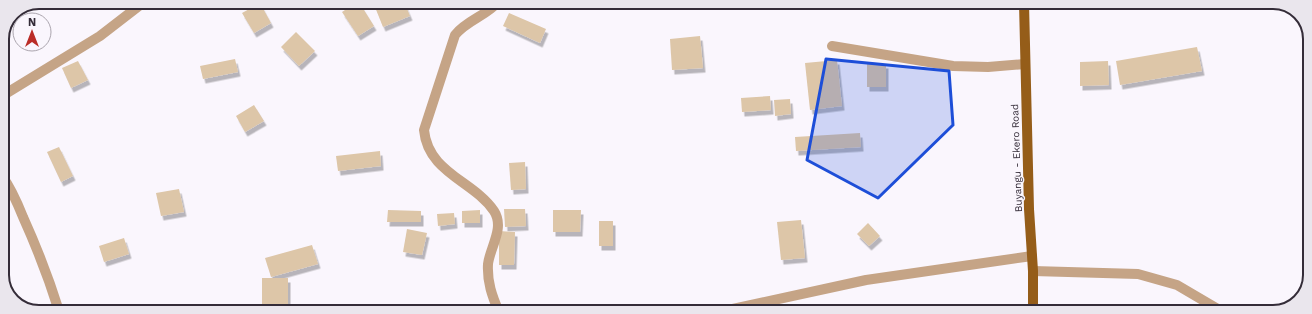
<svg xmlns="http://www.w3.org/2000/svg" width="1312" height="314" viewBox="0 0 1312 314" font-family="'Work Sans',sans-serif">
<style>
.building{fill:#ddc6a8;filter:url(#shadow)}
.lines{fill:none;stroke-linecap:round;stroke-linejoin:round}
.minor{stroke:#c5a486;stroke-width:10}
.primary{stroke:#955d19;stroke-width:10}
.marked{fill:#1d4ed8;fill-opacity:0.2;stroke:#1d4ed8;stroke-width:3;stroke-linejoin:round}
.labels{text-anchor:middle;stroke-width:3;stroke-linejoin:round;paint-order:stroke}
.street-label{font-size:10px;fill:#342c38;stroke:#faf6fd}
.rim{fill:none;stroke:#342c38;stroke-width:2}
</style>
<defs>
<filter id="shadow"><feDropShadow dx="2.5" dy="4.5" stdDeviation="0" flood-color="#0004"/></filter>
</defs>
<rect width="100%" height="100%" fill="#faf6fd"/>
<g class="building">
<path d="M 357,2 L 359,2 L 374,26 L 358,36 L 342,12 Z"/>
<path d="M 373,2 L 404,2 L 410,16 L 383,27 Z"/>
<path d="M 260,3 L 271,23 L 254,33 L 242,13 Z"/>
<path d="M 509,13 L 546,29 L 540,43 L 503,26 Z"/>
<path d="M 296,32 L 315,51 L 299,66 L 281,47 Z"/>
<path d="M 700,36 L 703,68 L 672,70 L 670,39 Z"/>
<path d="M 1197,47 L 1202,71 L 1120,85 L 1116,61 Z"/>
<path d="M 235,59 L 238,72 L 203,79 L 200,66 Z"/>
<path d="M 837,60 L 842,106 L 810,110 L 805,63 Z"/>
<path d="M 78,61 L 88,80 L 71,88 L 62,68 Z"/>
<path d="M 1108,61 L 1109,85 L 1080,86 L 1080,62 Z"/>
<rect x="867" y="64" width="19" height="23"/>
<path d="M 770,96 L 771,110 L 742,112 L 741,98 Z"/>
<path d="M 790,99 L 791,114 L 775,116 L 774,100 Z"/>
<path d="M 254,105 L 264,121 L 245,132 L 236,116 Z"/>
<path d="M 860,133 L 861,147 L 796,151 L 795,137 Z"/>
<path d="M 59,147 L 73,176 L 61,182 L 47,152 Z"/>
<path d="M 380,151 L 381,166 L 338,171 L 336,156 Z"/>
<path d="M 525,162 L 526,189 L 511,190 L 509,163 Z"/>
<path d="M 179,189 L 184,212 L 161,216 L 156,193 Z"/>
<path d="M 504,209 L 525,209 L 526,226 L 505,227 Z"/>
<path d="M 388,210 L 421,211 L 421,222 L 387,222 Z"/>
<path d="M 480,210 L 480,223 L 462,223 L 462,211 Z"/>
<path d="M 553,210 L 581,210 L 580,232 L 553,232 Z"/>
<path d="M 454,213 L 455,224 L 438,226 L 437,214 Z"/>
<path d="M 801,220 L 805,258 L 781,260 L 777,222 Z"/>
<rect x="599" y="221" width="14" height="25"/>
<path d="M 868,223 L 880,236 L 869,246 L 857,234 Z"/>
<path d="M 407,229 L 427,233 L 422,255 L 403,252 Z"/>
<path d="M 499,231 L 515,232 L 514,265 L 499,265 Z"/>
<path d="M 124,238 L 129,254 L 104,262 L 99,246 Z"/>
<path d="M 312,245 L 318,264 L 271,277 L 265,258 Z"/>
<rect x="262" y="278" width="26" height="29"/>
</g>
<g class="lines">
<g class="minor">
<path d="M 498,2 C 486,16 467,20 455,35 L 424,130 C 428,173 474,181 494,211 C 505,228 490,247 488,264 C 487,282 492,296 499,312"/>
<path d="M 832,46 L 953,66 L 988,67 L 1025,64"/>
<path d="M 2,96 L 100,36 L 144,2"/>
<path d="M 2,176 C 11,188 17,202 23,217 C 37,248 49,279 59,311"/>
<path d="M 1033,271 L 1138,274 L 1177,285 L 1223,312"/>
<path d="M 719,312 L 866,280 L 1032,256"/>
</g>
<path class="primary" d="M 1024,3 L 1029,209 L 1033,271 L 1033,312"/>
</g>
<path class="marked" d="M 826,59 L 949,71 L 953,125 L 878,198 L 807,160 Z"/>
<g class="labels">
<g class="street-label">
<text transform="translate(1016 158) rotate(-92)" y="4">Buyangu - Ekero Road</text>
</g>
</g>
<path d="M0 0H1312V314H0ZM39 9H1273A30 30 0 0 1 1303 39V275A30 30 0 0 1 1273 305H39A30 30 0 0 1 9 275V39A30 30 0 0 1 39 9Z" fill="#eae6ed" fill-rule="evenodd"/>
<path class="rim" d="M39 9H1273A30 30 0 0 1 1303 39V275A30 30 0 0 1 1273 305H39A30 30 0 0 1 9 275V39A30 30 0 0 1 39 9Z"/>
<g transform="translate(32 32)"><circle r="19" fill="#faf6fd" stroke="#aba5ae"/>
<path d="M0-3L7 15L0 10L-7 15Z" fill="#ba2c27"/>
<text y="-6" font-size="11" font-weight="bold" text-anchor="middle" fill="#342c38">N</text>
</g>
</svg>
